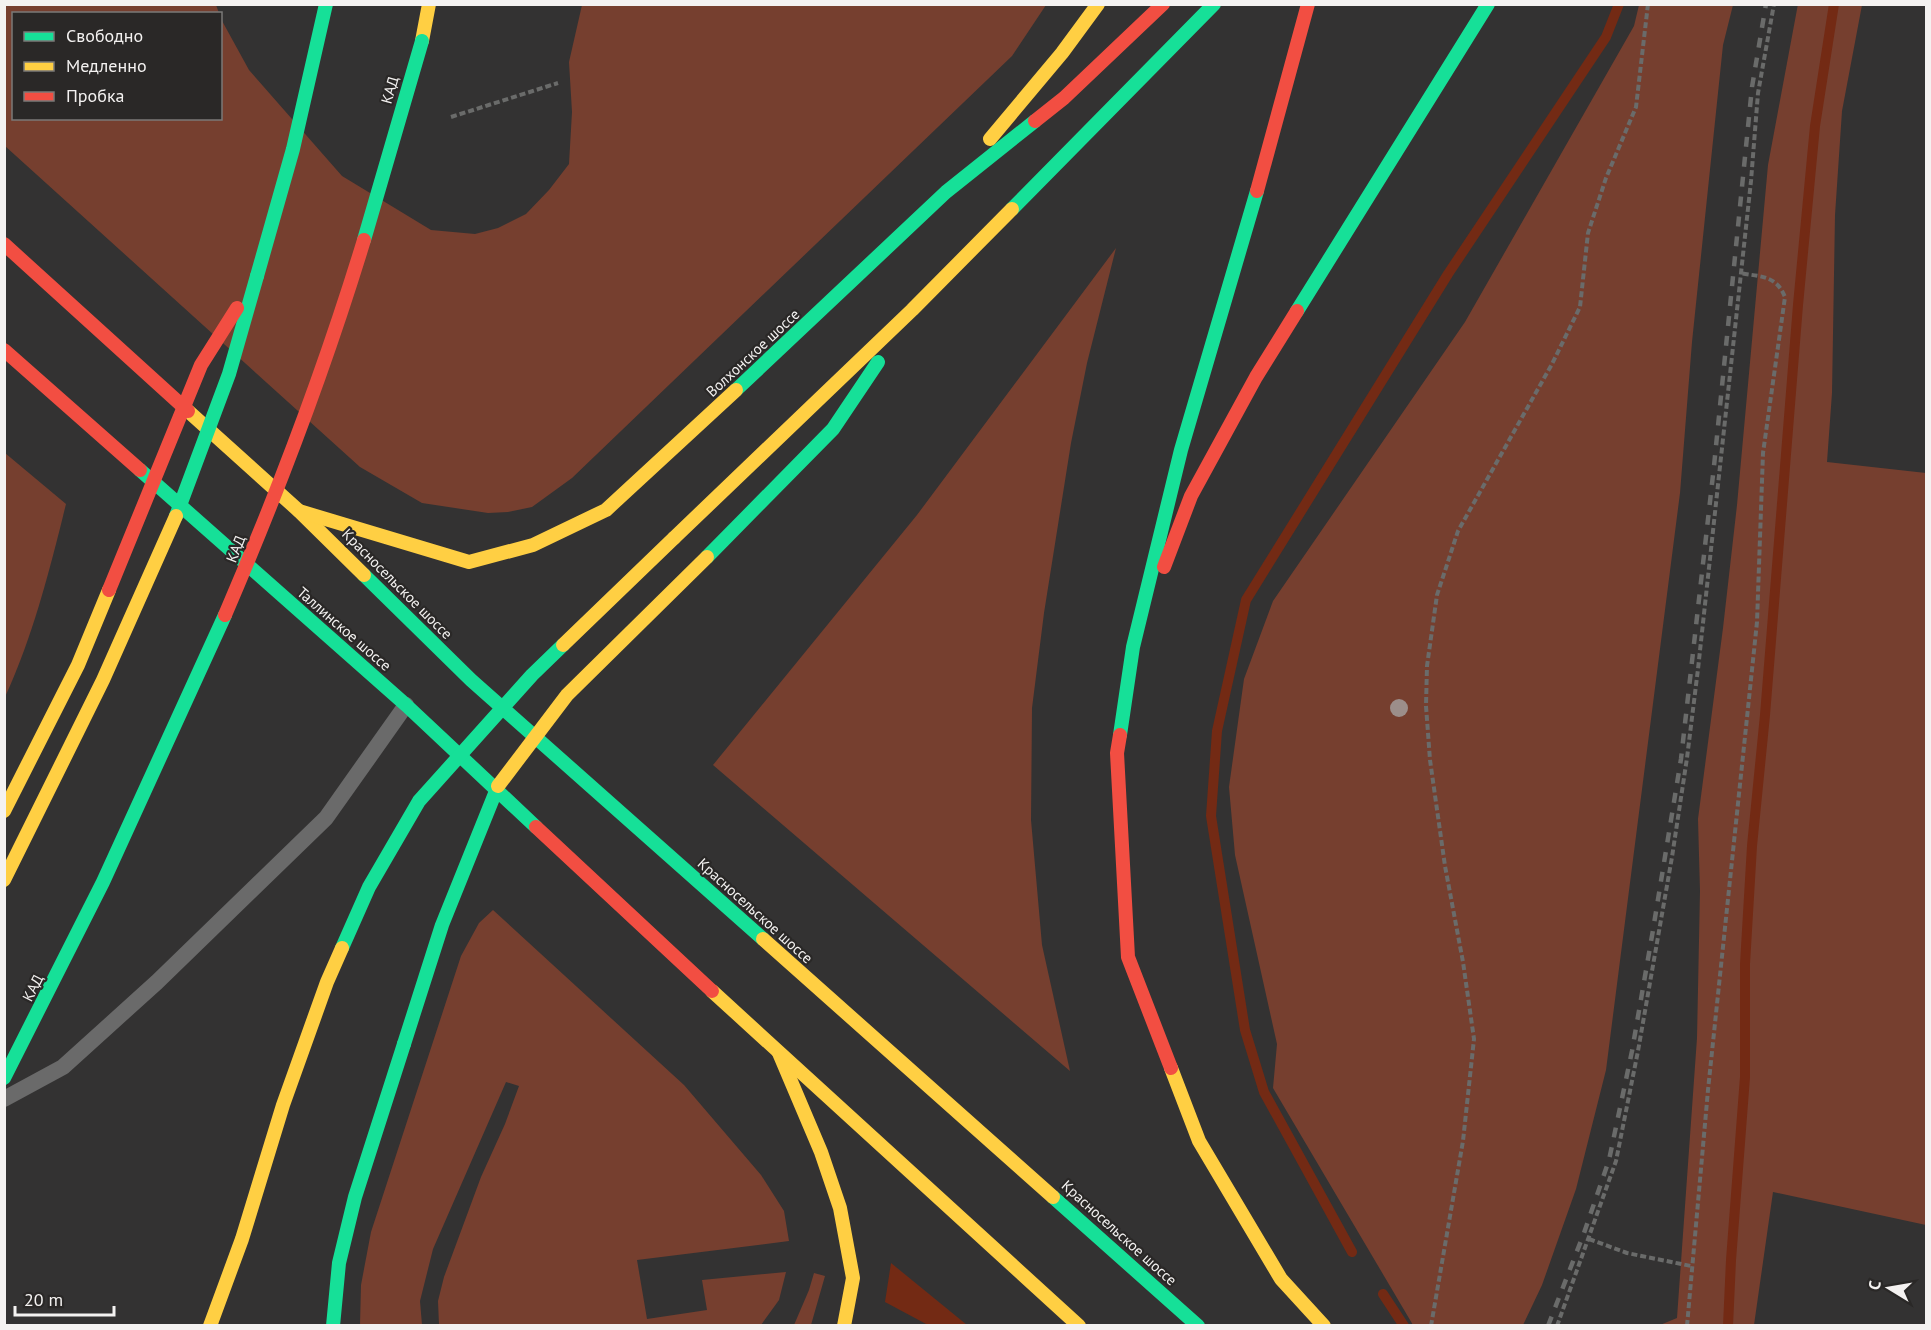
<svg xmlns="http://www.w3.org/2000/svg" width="1931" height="1330" viewBox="0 0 1931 1330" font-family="'PT Sans',sans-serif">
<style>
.green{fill:#763f2f}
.water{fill:#732a14}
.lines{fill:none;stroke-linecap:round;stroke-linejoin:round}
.stream{stroke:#732a14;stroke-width:10}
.path{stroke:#6a6b6a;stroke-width:4;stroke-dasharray:6 3;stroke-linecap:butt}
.lane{stroke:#6a6a6a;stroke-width:16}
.fast{stroke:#16e098;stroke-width:14}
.slow{stroke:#ffcf43;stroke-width:14}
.jam{stroke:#f24e42;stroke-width:14}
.rail{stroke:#6a6b6a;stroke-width:4.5;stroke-dasharray:10 10;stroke-linecap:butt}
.fast-bridge{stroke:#16e098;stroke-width:14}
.slow-bridge{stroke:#ffcf43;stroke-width:14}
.jam-bridge{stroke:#f24e42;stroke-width:14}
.tree{fill:#9c8e8a}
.labels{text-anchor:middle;stroke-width:4.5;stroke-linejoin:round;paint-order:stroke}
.street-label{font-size:15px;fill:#f4f2f1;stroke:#2a2827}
</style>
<rect width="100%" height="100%" fill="#333232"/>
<g class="green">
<path d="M 1798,4 L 1862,5 L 1842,111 L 1835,215 L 1832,393 L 1827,462 L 1926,473 L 1926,1225 L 1773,1192 L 1754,1325 L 1660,1325 L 1677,1318 L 1697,1038 L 1700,891 L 1698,819 L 1723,628 L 1737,505 L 1768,165 Z"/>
<path d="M 5,5 L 216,5 L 219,13 L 14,14 L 14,118 L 220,118 L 221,19 L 249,70 L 342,176 L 431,230 L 475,234 L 498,228 L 526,214 L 549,190 L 569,164 L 572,112 L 569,62 L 582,5 L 1046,5 L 1012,56 L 572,478 L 532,507 L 508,512 L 488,513 L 422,503 L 360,467 L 5,146 Z"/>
<path d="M 1639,5 L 1733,5 L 1723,45 L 1692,342 L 1680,493 L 1606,1070 L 1576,1189 L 1542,1285 L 1523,1325 L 1413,1325 L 1273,1088 L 1277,1044 L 1235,855 L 1229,787 L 1244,679 L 1273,601 L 1465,322 L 1634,26 Z"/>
<path d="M 1116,248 L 1087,363 L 1071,443 L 1044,613 L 1032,708 L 1031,820 L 1042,945 L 1070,1071 L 713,765 L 917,515 Z"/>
<path d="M 5,453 L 66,504 C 50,569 33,636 5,697 Z"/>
<path d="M 493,910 L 684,1085 L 761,1175 L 784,1211 L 789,1241 L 637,1260 L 647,1319 L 707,1310 L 702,1280 L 786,1272 L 779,1300 L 761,1325 L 439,1325 L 438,1301 L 444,1277 L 481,1177 L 505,1124 L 519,1086 L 506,1082 L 433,1249 L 420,1301 L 422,1325 L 360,1325 L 361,1285 L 371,1232 L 461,956 L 479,923 Z"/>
<path d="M 814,1273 L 825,1276 L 811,1325 L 794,1325 L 809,1290 Z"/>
</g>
<path class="water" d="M 891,1263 L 967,1325 L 928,1325 L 885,1302 Z"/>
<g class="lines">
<g class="stream">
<path d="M 1352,1252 L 1264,1092 L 1245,1030 L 1211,816 L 1217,731 L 1246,600 L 1448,274 L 1606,37 L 1619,4"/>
<path d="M 1383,1294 L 1404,1326"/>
<path d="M 1728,1326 L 1731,1260 L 1745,1077 L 1745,964 L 1752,846 L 1765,715 L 1798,305 L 1815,126 L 1834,4"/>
</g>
<g class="path">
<path d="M 451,117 L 558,83"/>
<path d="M 1589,1239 L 1627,1253 L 1691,1266"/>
<path d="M 1431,1326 L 1463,1141 L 1474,1039 L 1463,962 L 1445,866 L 1430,760 L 1426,706 L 1427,666 L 1437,595 L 1458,531 L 1552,364 L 1580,307 L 1588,233 L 1606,178 L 1636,107 L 1648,4"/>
<path d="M 1557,1326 L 1616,1161 L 1638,1051 L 1672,857 L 1687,758 L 1698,669 L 1751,181 L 1758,93 L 1774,4"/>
<path d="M 1687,1326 L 1708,1090 L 1757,622 L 1763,453 L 1785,297 C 1776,275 1761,277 1740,273"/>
</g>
<path class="lane" d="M 4,1099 L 63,1067 L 157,982 L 326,818 L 406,705"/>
<g class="fast">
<path d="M 1012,209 L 1214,4"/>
<path d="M 257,276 L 293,149 L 326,4"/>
<path d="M 1297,311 L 1488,4"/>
<path d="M 736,390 L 946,192 L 1035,121"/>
<path d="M 140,470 L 406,705 L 536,827"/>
<path d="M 707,557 L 833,429 L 878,362"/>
<path d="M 364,575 L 471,680 L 763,939"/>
<path d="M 1120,735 L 1133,647 L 1181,450 L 1257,191"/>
<path d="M 1053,1197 L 1198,1326"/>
<path d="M 333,1326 L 339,1263 L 355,1197 L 404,1044"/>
</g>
<g class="slow">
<path d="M 422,41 L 429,4"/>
<path d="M 990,139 L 1062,53 L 1098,4"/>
<path d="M 188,411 L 299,511 L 364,575"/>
<path d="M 299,511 L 469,562 L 533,545 L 606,510 L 736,390"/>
<path d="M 674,538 L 912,310 L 1012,209"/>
<path d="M 763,939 L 1053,1197"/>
<path d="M 712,991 L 1079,1326"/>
<path d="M 779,1053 L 821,1152 L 840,1208 L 853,1278 L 844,1326"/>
<path d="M 1171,1068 L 1199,1141 L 1281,1279 L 1324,1326"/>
</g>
<g class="jam">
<path d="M 1035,121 L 1064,98 L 1163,4"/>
<path d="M 1257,191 L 1308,4"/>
<path d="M 4,244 L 188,411"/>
<path d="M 4,350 L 140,470"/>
<path d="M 1164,567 L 1191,496 L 1256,377 L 1297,311"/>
<path d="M 1120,735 L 1117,753 L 1128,957 L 1171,1068"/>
<path d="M 536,827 L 712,991"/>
</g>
<path class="rail" d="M 1548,1326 L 1584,1233 L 1609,1160 L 1632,1051 L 1653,930 L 1681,759 L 1714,466 L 1752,87 L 1766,4"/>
<g class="fast-bridge">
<path d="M 364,240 L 422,41"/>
<path d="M 176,516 L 229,374 L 257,276"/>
<path d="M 342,948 L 369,887 L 419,801 L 532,675 L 563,645"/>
<path d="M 404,1044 L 442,925 L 498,786"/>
<path d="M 4,1078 L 103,882 L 225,615"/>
</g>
<g class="slow-bridge">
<path d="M 563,645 L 674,538"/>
<path d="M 498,786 L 567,695 L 707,557"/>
<path d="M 4,811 L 78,665 L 109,590"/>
<path d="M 4,880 L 103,680 L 176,516"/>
<path d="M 210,1326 L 242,1239 L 283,1105 L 327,982 L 342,948"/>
</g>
<g class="jam-bridge">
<path d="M 109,590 L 201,365 L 237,308"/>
<path d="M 225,615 C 278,492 325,368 364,240"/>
</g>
</g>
<circle class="tree" cx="1399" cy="708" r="9"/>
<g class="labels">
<g class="street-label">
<text transform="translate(390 90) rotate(-74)" y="5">КАД</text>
<text transform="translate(753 353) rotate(-43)" y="5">Волхонское шоссе</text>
<text transform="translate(236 549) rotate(-68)" y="5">КАД</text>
<text transform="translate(397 584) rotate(45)" y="5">Красносельское шоссе</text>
<text transform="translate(344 629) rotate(41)" y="5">Таллинское шоссе</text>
<text transform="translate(755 911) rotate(42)" y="5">Красносельское шоссе</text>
<text transform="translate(33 988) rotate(-63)" y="5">КАД</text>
<text transform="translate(1119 1233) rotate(42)" y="5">Красносельское шоссе</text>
</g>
</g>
<rect width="1931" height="1330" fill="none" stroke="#f4f2f1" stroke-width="12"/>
<rect x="12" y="12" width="210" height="108" fill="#2a2827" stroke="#7b7978" stroke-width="1.5"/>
<rect x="24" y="32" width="30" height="9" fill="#16e098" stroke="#7b7978" stroke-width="1.5"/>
<text x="66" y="42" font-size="18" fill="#f4f2f1">Свободно</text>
<rect x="24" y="62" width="30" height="9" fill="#ffcf43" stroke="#7b7978" stroke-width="1.5"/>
<text x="66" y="72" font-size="18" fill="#f4f2f1">Медленно</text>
<rect x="24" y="92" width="30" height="9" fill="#f24e42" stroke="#7b7978" stroke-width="1.5"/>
<text x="66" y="102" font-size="18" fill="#f4f2f1">Пробка</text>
<g transform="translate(1889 1288) rotate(281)" stroke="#2a2827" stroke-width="4.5" paint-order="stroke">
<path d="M0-4.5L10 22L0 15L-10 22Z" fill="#f4f2f1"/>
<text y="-9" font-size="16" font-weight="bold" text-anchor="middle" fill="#f4f2f1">С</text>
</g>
<path d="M15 1306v9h99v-9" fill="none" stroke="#f4f2f1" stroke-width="3"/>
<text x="24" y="1306" font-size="18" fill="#f4f2f1" stroke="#2a2827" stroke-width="4.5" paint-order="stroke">20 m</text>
</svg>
